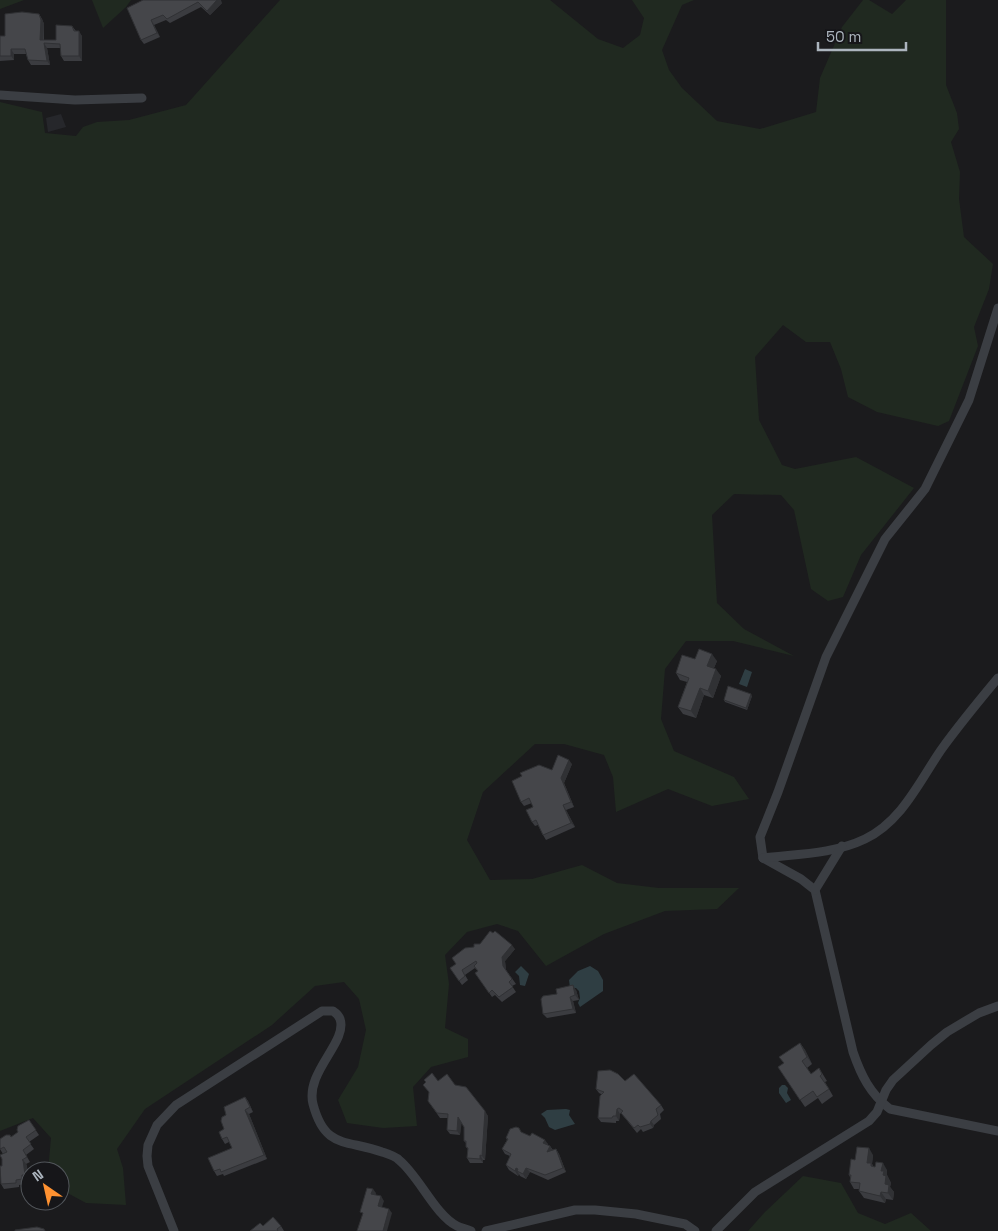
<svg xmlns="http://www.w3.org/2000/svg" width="998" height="1231" viewBox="0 0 998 1231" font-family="'Space Grotesk',sans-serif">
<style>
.built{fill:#26272b}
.green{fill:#202920}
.water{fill:#2f3e43}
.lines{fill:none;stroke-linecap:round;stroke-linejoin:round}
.minor{stroke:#3b3e43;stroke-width:9}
.wall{fill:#3b3c40}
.shaded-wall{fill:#303134}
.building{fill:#45464a;stroke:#303134}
</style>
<rect width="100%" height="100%" fill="#1b1b1d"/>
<path class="built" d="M 61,114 L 66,127 L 48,132 L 46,118 Z"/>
<g class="green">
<path d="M 0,0 L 24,0 L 0,9 Z"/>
<path d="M 92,0 L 131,0 L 126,7 L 103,28 Z"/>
<path d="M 280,0 L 550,0 L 598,39 L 623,48 L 640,35 L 644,18 L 632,0 L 694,0 L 682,5 L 662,50 L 669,70 L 682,88 L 717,121 L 760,129 L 816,112 L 820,78 L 842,27 L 863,0 L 869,0 L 892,14 L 906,0 L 946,0 L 946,85 L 957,113 L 959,129 L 951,142 L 960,172 L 959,199 L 964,237 L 993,264 L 989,289 L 974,327 L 978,346 L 949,421 L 938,426 L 877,412 L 848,397 L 841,369 L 830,342 L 806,342 L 783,325 L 755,357 L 759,420 L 782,465 L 795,469 L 856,457 L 914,488 L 861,555 L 843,597 L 828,601 L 811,589 L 794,510 L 781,495 L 734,494 L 712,515 L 717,603 L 744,629 L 794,656 L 733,641 L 686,641 L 665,669 L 661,719 L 674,751 L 734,777 L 749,799 L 712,806 L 668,789 L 616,812 L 613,777 L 604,755 L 564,744 L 535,744 L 483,792 L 467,840 L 490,880 L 532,879 L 582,865 L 617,883 L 659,888 L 739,888 L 717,909 L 665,911 L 604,934 L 546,966 L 518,931 L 497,924 L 467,932 L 445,955 L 449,984 L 445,1028 L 468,1039 L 468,1057 L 431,1067 L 413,1087 L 417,1126 L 383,1128 L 347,1123 L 338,1100 L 358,1067 L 366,1030 L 359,999 L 344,982 L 315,986 L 272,1025 L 145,1109 L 117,1149 L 123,1168 L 126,1205 L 86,1203 L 60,1189 L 60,1171 L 48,1171 L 51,1138 L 33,1118 L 0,1131 L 0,102 L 42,112 L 45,133 L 76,136 L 83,127 L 97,122 L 129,120 L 186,105 Z"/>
<path d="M 803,1176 L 841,1183 L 858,1213 L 885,1224 L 911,1213 L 931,1231 L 748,1231 L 765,1212 Z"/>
</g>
<g class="water">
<path d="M 745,669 L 752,672 L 747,687 L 739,684 Z"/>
<path d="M 521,966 L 529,974 L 525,986 L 520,985 L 519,976 L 515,972 Z"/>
<path d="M 590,966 L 598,971 L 603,980 L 603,991 L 580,1007 L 578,1003 L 580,998 L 579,991 L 576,988 L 570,988 L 569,980 L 578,971 Z"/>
<path d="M 782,1085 L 785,1085 L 788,1088 L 787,1093 L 791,1100 L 786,1103 L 779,1093 L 779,1088 Z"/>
<path d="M 566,1109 L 570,1110 L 569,1115 L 575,1124 L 555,1130 L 549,1127 L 545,1118 L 541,1114 L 547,1110 Z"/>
</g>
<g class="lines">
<g class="minor">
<path d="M 0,95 L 75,100 L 142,98"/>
<path d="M 763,858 L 760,837 L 778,792 L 826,657 L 885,539 L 925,489 L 969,400 L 998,308"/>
<path d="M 763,858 L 801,879 L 815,890 L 853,1052 C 861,1075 870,1094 890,1109 L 998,1131"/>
<path d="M 763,858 C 796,854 834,854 865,839 C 902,821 919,782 941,750 C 959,725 978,702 998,678"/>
<path d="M 815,890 L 842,846"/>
<path d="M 174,1231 L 148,1166 L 147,1156 L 148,1145 L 157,1125 L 176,1105 L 322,1011 L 333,1011 C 336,1013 339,1016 340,1019 C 348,1042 305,1072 313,1104 C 325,1150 347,1139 382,1152 C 388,1154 395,1156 399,1160 C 419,1176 435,1215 457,1226 C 461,1228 467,1229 471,1231"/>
<path d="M 486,1231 L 575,1210 L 595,1210 L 636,1214 L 685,1224 L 695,1231"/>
<path d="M 716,1231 L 755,1192 L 869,1121 L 877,1112 L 886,1090 L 893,1080 L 931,1045 L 947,1032 L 979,1013 L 998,1006"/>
</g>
</g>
<g class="wall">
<path d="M 143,0 L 222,3 L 210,15 L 201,7 L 170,23 L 166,20 L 154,25 L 160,37 L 144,44 L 141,40 Z"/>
<path d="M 39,14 L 42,19 L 44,24 L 44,40 L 56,40 L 72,26 L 76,31 L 82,36 L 82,61 L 64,61 L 61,56 L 61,48 L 47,48 L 50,65 L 31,65 L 28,60 L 26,54 L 14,54 L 14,60 L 0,61 L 0,36 L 5,36 Z"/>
<path d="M 695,659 L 717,661 L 714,668 L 721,676 L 713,698 L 704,695 L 696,718 L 683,714 L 678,707 L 687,682 L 680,680 L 676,673 Z"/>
<path d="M 752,696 L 747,710 L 725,702 L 724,700 Z"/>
<path d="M 572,764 L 564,783 L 574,807 L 566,810 L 575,827 L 546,840 L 543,835 L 538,825 L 535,826 L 532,822 L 533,807 L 532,803 L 524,806 L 521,802 L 552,770 Z"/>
<path d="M 474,947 L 515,949 L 505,961 L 506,970 L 516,984 L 512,986 L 516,992 L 502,1002 L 495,995 L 492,997 L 475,973 L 478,971 L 475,968 L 465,975 L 468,980 L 462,985 L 450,968 L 456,964 Z"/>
<path d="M 576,990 L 579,1000 L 573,1001 L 576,1013 L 547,1018 L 543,1014 L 557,994 Z"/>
<path d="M 800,1043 L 805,1050 L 812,1064 L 807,1068 L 811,1074 L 819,1068 L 827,1081 L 825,1082 L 833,1096 L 822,1104 L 818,1098 L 805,1107 L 778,1067 L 784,1063 Z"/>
<path d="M 438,1081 L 455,1085 L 488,1116 L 485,1160 L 483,1160 L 483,1163 L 470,1163 L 467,1158 L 468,1149 L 466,1147 L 466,1143 L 464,1141 L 464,1127 L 461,1123 L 460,1135 L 450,1134 L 447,1130 L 448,1118 L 440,1118 L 428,1101 Z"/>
<path d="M 625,1081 L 661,1105 L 664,1110 L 660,1114 L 661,1119 L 654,1125 L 653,1128 L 643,1132 L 641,1129 L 637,1133 L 621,1113 L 620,1114 L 619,1121 L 616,1121 L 616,1123 L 601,1122 L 598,1118 L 601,1094 L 599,1093 L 596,1089 Z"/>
<path d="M 245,1097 L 248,1101 L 253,1112 L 249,1114 L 267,1159 L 224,1176 L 223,1174 L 217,1176 L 214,1171 L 232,1148 L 229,1142 L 225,1144 L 222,1139 L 226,1115 Z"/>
<path d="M 29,1120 L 39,1135 L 29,1142 L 34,1149 L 26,1155 L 30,1162 L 26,1164 L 28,1179 L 25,1179 L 25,1184 L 19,1185 L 19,1187 L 4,1189 L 1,1184 L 3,1154 L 0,1149 L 18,1132 Z"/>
<path d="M 523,1133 L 548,1144 L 547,1145 L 550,1146 L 553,1150 L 556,1149 L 559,1154 L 566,1172 L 548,1180 L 530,1172 L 526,1179 L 520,1176 L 519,1174 L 518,1176 L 509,1170 L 506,1165 L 510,1156 L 505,1154 L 502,1149 L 507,1140 L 506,1138 Z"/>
<path d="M 873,1155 L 872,1164 L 874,1167 L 887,1170 L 887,1175 L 891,1183 L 890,1187 L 894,1192 L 893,1200 L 886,1199 L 885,1203 L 864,1198 L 859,1191 L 859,1189 L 854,1189 L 850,1182 L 850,1177 L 849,1175 L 855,1160 Z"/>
<path d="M 263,1226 L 281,1226 L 284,1231 L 250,1231 Z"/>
</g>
<g class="shaded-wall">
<path d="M 217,0 L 221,0 L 222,3 L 210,15 L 207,11 Z"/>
<path d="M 39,14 L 42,19 L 44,24 L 43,45 L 40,40 Z"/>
<path d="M 151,20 L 154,25 L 160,37 L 157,33 Z"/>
<path d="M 79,31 L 82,36 L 82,61 L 79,56 Z"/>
<path d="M 44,43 L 47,48 L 50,65 L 47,61 Z"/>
<path d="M 11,49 L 14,54 L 14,60 L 11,56 Z"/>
<path d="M 712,654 L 717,661 L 712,672 L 707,666 Z"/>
<path d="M 716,669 L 721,676 L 713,698 L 708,691 Z"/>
<path d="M 700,688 L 704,695 L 696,718 L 691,711 Z"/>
<path d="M 751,694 L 752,696 L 747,710 L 746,708 Z"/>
<path d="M 569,760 L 572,764 L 564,783 L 574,807 L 571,802 L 561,778 Z"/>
<path d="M 563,805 L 566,810 L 575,827 L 571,823 Z"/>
<path d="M 512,945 L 515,949 L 505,961 L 506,971 L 503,966 L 502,957 Z"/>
<path d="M 573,985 L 576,990 L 579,1000 L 575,995 Z"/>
<path d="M 570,997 L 573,1001 L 576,1013 L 573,1009 Z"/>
<path d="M 800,1043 L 805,1050 L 812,1064 L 807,1057 Z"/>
<path d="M 245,1097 L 248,1101 L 253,1112 L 250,1107 Z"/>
<path d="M 617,1109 L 620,1114 L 619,1121 L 616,1116 Z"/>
<path d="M 245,1110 L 249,1114 L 267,1159 L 264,1155 Z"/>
<path d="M 485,1111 L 488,1116 L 485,1160 L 482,1156 Z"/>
<path d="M 458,1117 L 462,1121 L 460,1135 L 457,1131 Z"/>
<path d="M 651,1121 L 654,1125 L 653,1128 L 650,1124 Z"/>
<path d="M 545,1140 L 548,1144 L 546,1148 L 543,1143 Z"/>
<path d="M 550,1146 L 553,1151 L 547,1152 Z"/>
<path d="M 869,1148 L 873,1155 L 872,1164 L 876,1170 L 867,1163 Z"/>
<path d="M 556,1149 L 559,1154 L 566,1172 L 563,1168 Z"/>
<path d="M 480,1155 L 483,1160 L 483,1163 L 480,1159 Z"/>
<path d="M 23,1160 L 27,1165 L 28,1179 L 25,1175 Z"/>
<path d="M 883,1163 L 887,1170 L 887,1175 L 891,1183 L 890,1187 L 894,1192 L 893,1200 L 888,1193 L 885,1184 L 881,1171 Z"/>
<path d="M 516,1168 L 520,1172 L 517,1171 L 519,1174 L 518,1176 L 515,1171 Z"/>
<path d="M 526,1168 L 530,1172 L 526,1179 L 523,1174 Z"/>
<path d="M 22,1175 L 25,1179 L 25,1184 L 22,1179 Z"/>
<path d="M 373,1189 L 376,1193 L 375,1199 L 371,1194 Z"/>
<path d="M 881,1192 L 886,1199 L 885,1203 L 880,1196 Z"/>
<path d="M 381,1196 L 384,1201 L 381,1210 L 378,1206 Z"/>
<path d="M 389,1209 L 392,1213 L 387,1231 L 383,1231 Z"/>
</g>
<g class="building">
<path d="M 143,0 L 217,0 L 207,11 L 198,2 L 167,19 L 163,15 L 151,20 L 157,33 L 141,40 L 127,8 Z"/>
<path d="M 22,12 L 39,14 L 41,20 L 40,40 L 56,40 L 56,25 L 72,26 L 74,31 L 79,31 L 79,56 L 61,56 L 60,44 L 44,43 L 47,61 L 28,60 L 25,49 L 11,49 L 11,56 L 0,56 L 0,36 L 5,36 L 5,14 Z"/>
<path d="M 699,649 L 712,654 L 707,666 L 716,669 L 708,691 L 700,688 L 691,711 L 678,707 L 689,678 L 676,673 L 682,655 L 695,659 Z"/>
<path d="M 728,686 L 751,694 L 746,708 L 724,700 Z"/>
<path d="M 558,755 L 569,760 L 561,778 L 571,802 L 563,805 L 571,823 L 543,835 L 536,820 L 532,822 L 526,810 L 533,807 L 529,798 L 521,802 L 512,781 L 522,776 L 520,773 L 539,765 L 552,770 Z"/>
<path d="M 490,931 L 493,933 L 495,931 L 512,945 L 502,957 L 503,966 L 512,979 L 509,982 L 513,987 L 499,997 L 492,990 L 489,993 L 475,973 L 478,971 L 474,966 L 477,963 L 476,961 L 462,970 L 465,976 L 459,981 L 450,968 L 456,964 L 452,958 L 465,948 L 474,947 L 474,944 L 480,944 Z"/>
<path d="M 573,985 L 575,995 L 570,997 L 573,1009 L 543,1014 L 541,999 L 543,996 L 557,994 L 556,989 Z"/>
<path d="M 800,1043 L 807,1057 L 802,1061 L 811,1074 L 819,1068 L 822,1074 L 820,1076 L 829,1089 L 817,1097 L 813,1091 L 800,1100 L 778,1067 L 784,1063 L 779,1057 Z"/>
<path d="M 610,1070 L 618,1074 L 625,1081 L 634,1074 L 661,1105 L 656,1109 L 658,1115 L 651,1121 L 650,1124 L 640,1127 L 638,1125 L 634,1128 L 621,1113 L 623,1111 L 619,1108 L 617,1109 L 616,1116 L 613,1116 L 612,1118 L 598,1118 L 600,1096 L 604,1092 L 596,1089 L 598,1071 Z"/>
<path d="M 432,1073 L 438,1081 L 447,1074 L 455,1085 L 466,1087 L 485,1111 L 482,1156 L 480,1155 L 480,1159 L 467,1158 L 468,1148 L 466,1147 L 466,1141 L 464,1141 L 464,1127 L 458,1117 L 457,1131 L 447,1130 L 448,1114 L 437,1113 L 428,1101 L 429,1092 L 423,1085 L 426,1082 L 424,1080 Z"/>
<path d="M 245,1097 L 250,1107 L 245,1110 L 264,1155 L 221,1172 L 220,1169 L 214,1171 L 208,1158 L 232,1148 L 227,1137 L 222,1139 L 219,1132 L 224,1129 L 221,1121 L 222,1117 L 226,1115 L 224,1107 Z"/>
<path d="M 29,1120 L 36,1130 L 26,1137 L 31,1144 L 23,1150 L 27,1157 L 22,1160 L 23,1160 L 25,1175 L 22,1175 L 22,1179 L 16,1180 L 16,1183 L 1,1184 L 0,1166 L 2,1166 L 2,1159 L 0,1155 L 7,1152 L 4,1147 L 0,1149 L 0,1139 L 6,1135 L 10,1135 L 11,1137 L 18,1132 L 17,1130 L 18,1126 Z"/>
<path d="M 516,1127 L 519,1128 L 521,1132 L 530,1136 L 532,1133 L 545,1140 L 543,1143 L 550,1146 L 547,1152 L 556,1149 L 563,1168 L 545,1175 L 526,1168 L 523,1174 L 517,1171 L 518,1169 L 516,1168 L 515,1171 L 506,1165 L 511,1154 L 502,1149 L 508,1139 L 506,1138 L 510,1129 Z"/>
<path d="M 857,1147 L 869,1148 L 867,1163 L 871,1163 L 871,1166 L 875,1167 L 876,1162 L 883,1163 L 881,1171 L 884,1171 L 883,1175 L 886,1176 L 885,1184 L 889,1185 L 888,1193 L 881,1192 L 880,1196 L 859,1191 L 860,1183 L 850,1182 L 851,1175 L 849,1175 L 851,1159 L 855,1160 Z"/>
<path d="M 367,1188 L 373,1189 L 371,1194 L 381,1196 L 378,1206 L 389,1209 L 383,1231 L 357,1231 L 363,1213 L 360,1212 Z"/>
<path d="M 273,1217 L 281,1226 L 277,1229 L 278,1231 L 250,1231 L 260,1223 L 263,1226 Z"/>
<path d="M 37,1227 L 44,1229 L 45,1231 L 15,1231 L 15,1230 Z"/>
</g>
<g transform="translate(45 1186) rotate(326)"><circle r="24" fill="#161619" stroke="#52565b"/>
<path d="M0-4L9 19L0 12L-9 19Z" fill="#ff9231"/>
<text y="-8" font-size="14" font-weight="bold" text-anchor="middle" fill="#acb5be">N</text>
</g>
<path d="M818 42v8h88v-8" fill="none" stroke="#acb5be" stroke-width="2.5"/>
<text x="826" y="42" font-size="15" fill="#acb5be" stroke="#161619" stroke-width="4" paint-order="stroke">50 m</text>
</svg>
